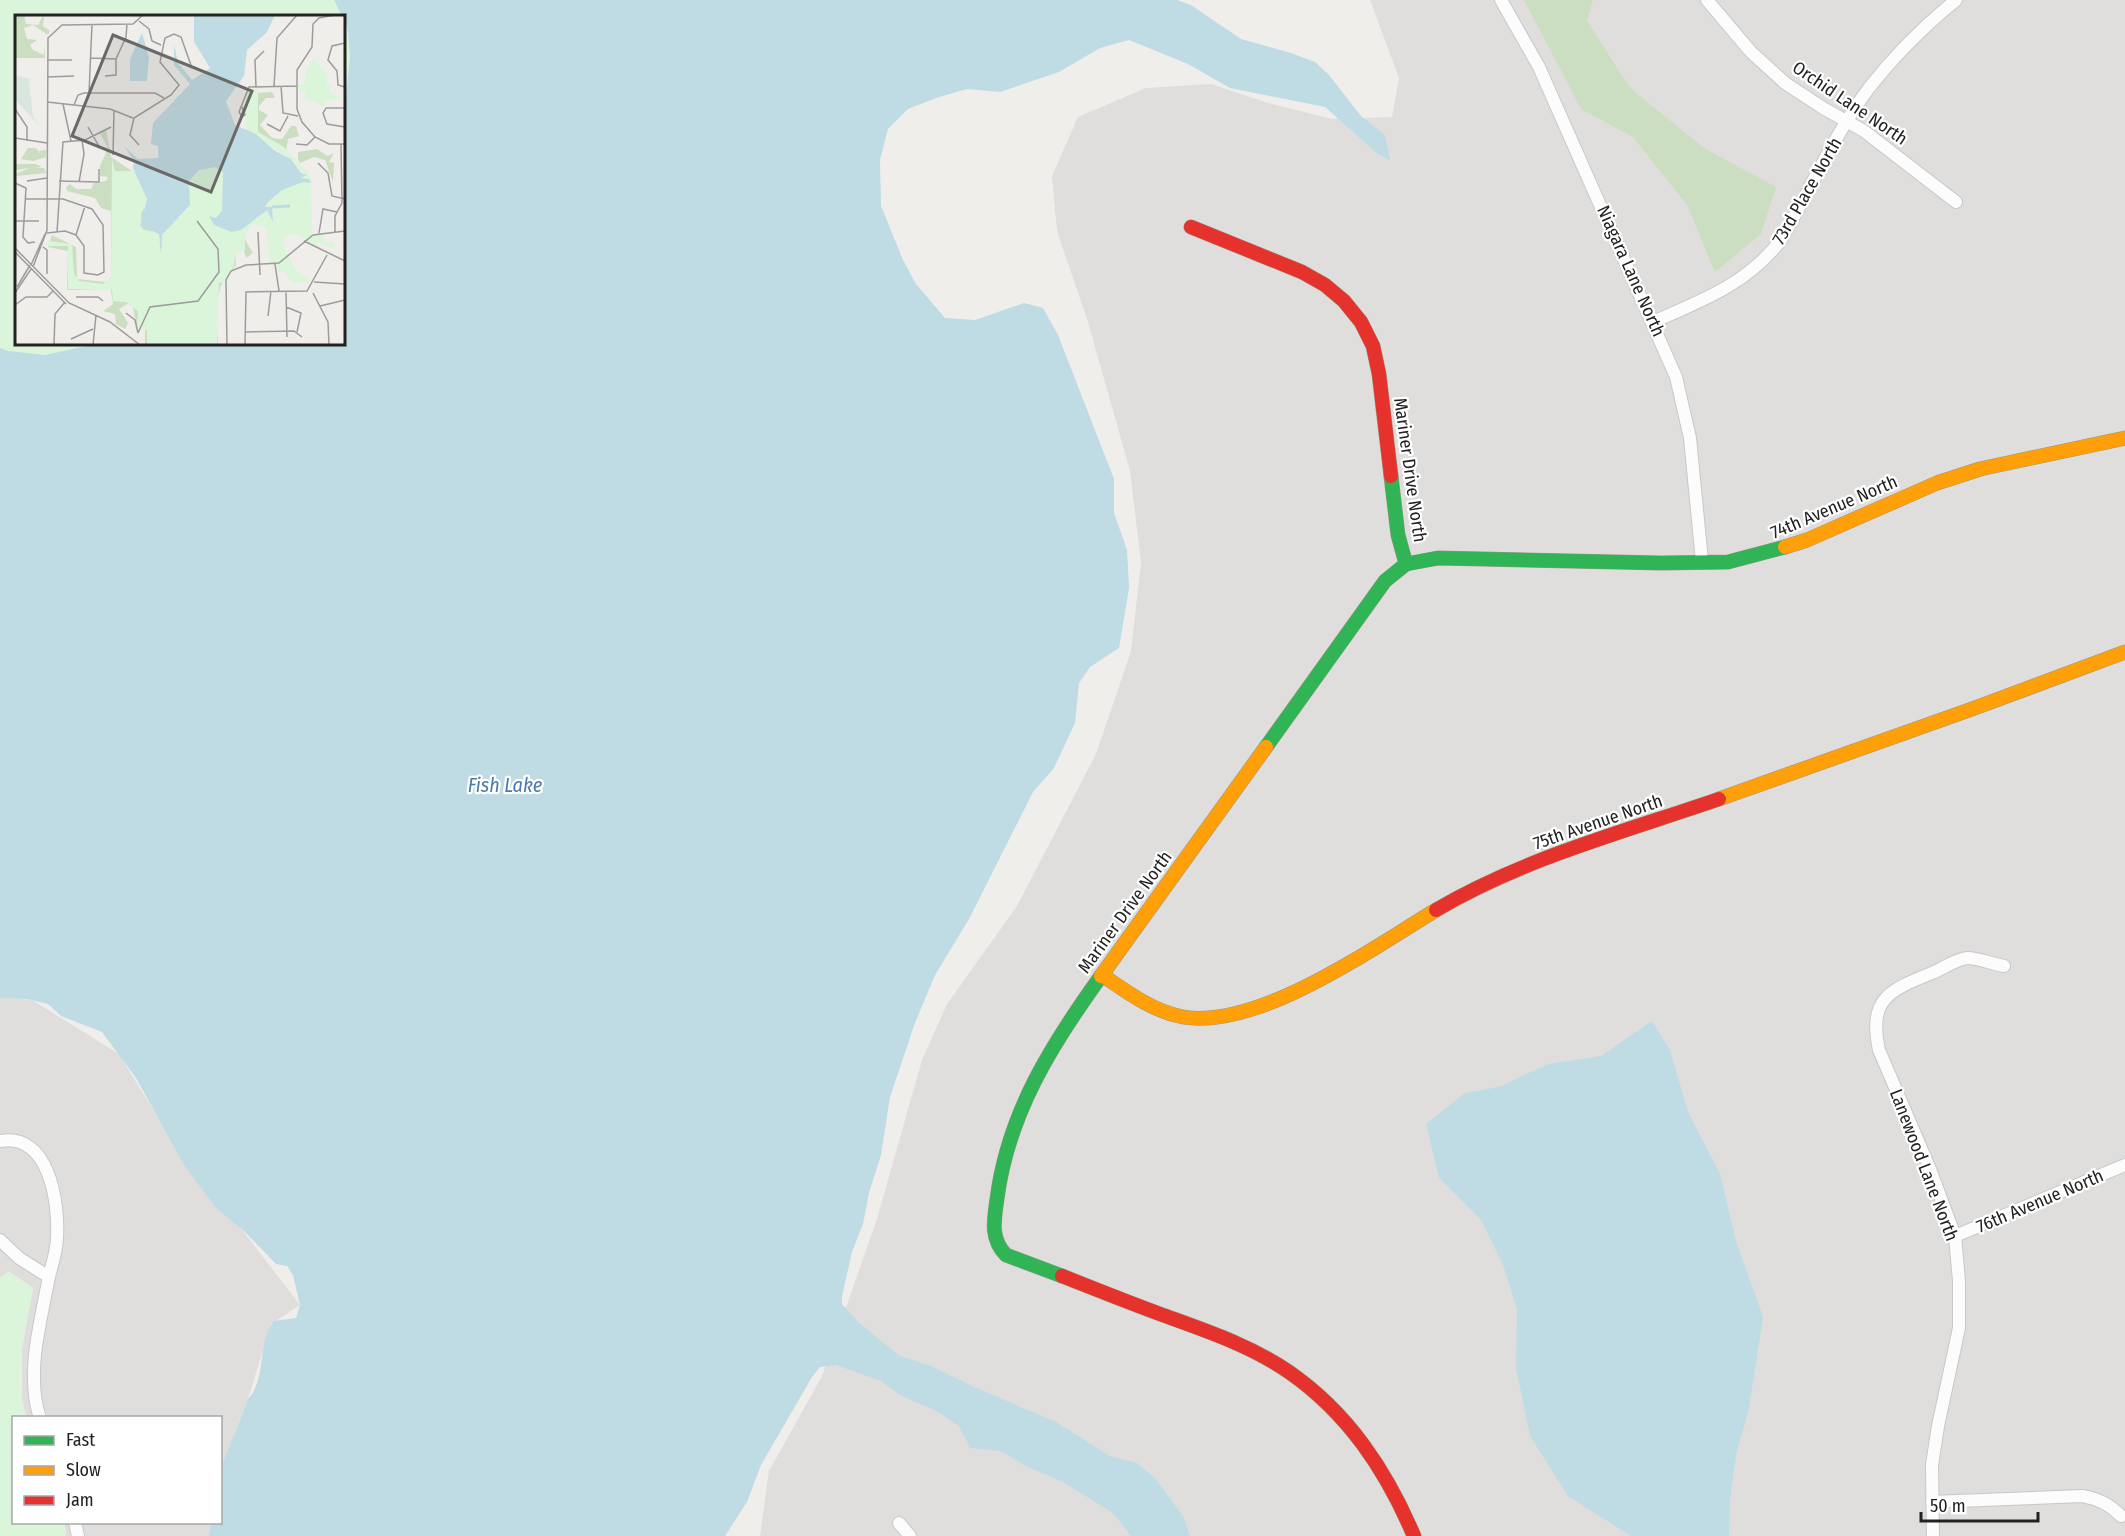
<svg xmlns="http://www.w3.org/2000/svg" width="2125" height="1536" viewBox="0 0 2125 1536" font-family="'Fira Sans Condensed',sans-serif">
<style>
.residential{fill:#dfdedc}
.forest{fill:#cbdec1}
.park{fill:#daf5da}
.water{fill:#bfdbe3}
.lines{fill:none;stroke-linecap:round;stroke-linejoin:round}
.street-casing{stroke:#c9c8c7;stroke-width:14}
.fast-casing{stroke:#999a82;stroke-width:15}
.slow-casing{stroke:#999a82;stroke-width:15}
.jam-casing{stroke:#999a82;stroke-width:15}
.street{stroke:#fdfcfc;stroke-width:12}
.fast{stroke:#30b455;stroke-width:14}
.slow{stroke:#ff9f0a;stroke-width:14}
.jam{stroke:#e5322d;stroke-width:14}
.labels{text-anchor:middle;stroke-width:4.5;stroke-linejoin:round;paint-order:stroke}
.street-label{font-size:18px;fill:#222;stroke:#fff}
.water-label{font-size:20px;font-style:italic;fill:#4a7aab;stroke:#fff}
.inset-river{fill:none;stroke:#bfdbe3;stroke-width:3}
.inset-road{fill:none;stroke:#9e9c9b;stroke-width:1.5}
.view{fill:#6a6968;fill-opacity:0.15;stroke:#6a6968;stroke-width:3}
.inset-edge{fill:none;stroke:#222;stroke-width:3}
</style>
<rect width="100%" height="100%" fill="#f0eeeb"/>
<g class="residential">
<path d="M 1370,0 L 2125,0 L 2125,1536 L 760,1536 L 769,1471 L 822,1376 L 877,1219 L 922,1060 L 947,1004 L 1017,906 L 1096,754 L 1131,651 L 1141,562 L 1130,471 L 1088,322 L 1057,231 L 1052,176 L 1078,117 L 1146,88 L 1211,84 L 1268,103 L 1332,119 L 1392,117 L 1399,78 Z"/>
<path d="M 0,997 L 32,1000 L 119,1054 L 164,1128 L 300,1305 L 271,1324 L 248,1399 L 235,1431 L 221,1484 L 220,1418 L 27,1417 L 22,1404 L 22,1349 L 33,1288 L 9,1272 L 0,1278 Z"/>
<path d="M 64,1523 L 212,1523 L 210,1536 L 65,1536 L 66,1531 Z"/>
</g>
<path class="forest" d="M 1524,0 L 1593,0 L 1587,21 L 1630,88 L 1704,148 L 1776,187 L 1761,234 L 1715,272 L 1687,205 L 1633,137 L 1581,109 Z"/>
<g class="park">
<path d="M 0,0 L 334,0 L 342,16 L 16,16 L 16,344 L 96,344 C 65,352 31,361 0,348 Z"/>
<path d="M 344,21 C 355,50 349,84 344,113 Z"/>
<path d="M 9,1271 L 33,1288 C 26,1327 12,1379 27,1417 L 14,1418 L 14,1522 L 64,1523 L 66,1531 L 65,1536 L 0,1536 L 0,1278 Z"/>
</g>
<g class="water">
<path d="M 334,0 L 1177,0 L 1191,5 L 1241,39 L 1291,53 L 1315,62 L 1329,75 L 1361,116 L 1385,135 L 1390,160 L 1378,154 L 1325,107 L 1230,88 L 1188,64 L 1129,40 L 1100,48 L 1059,72 L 1000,92 L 967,89 L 936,98 L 908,109 L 888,129 L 880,160 L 881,206 L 903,260 L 916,284 L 945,318 L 975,320 L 1024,303 L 1043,308 L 1058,335 L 1114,479 L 1114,513 L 1127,550 L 1129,588 L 1119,648 L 1090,667 L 1079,683 L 1075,723 L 1054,768 L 1033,792 L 969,919 L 935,975 L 915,1023 L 890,1097 L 881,1155 L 869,1193 L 863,1224 L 852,1252 L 842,1296 L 842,1304 L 858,1322 L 900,1356 L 931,1366 L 974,1387 L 1056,1422 L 1110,1456 L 1137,1463 L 1155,1478 L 1183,1516 L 1190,1536 L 1131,1536 L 1113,1513 L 1063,1482 L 1026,1466 L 1001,1451 L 970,1448 L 959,1426 L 938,1412 L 900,1395 L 881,1381 L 836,1365 L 820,1367 L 812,1377 L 761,1465 L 747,1502 L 725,1536 L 209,1536 L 211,1523 L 220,1522 L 221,1468 L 248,1399 C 268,1377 256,1343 274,1321 L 296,1318 L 300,1305 L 293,1275 L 287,1266 L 276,1264 L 243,1230 L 216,1208 L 184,1165 L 136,1078 L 102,1032 L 61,1016 L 48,1004 L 27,999 L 0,998 L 0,348 L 8,351 L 45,355 L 96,344 L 344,344 L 344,113 L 350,58 L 348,32 L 344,16 L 342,16 Z"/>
<path d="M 1652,1021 L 1670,1050 L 1688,1112 L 1720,1174 L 1736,1241 L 1763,1317 L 1749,1408 L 1736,1455 L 1730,1500 L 1729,1536 L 1631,1536 L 1568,1496 L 1530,1436 L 1516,1368 L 1517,1309 L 1503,1265 L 1481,1220 L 1439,1178 L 1426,1124 L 1465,1093 L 1499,1087 L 1548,1064 L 1601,1056 Z"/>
</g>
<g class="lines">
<g class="street-casing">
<g id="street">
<path d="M 1501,0 L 1539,67 L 1676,377 L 1690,438 L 1702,561"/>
<path d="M 1707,0 L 1751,52 L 1785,83 L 1823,108 L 1864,131 L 1956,202"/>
<path d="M 1653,322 C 1703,300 1747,284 1781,240 C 1810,190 1834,135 1869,88 C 1894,56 1924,26 1956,0"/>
<path d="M 0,1141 C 49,1132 59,1202 57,1237 C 57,1251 52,1264 49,1277 C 44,1302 38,1329 35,1354 C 33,1375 33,1398 40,1418"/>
<path d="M 1955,1236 L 2125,1165"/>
<path d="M 0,1240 L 19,1258 L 49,1277"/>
<path d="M 1932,1502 L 2082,1496 C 2099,1499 2109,1504 2121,1516"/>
<path d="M 75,1522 L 78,1536"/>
<path d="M 899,1523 L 910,1536"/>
<path d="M 1933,1536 L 1932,1465 L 1938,1426 L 1959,1328 L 1959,1281 L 1955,1236 L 1930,1169 L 1879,1050 C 1868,998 1890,990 1932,973 C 1942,969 1956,959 1967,958 C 1978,958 1993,964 2004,966"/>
</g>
</g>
<g class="fast-casing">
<g id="fast">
<path d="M 1406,564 L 1438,558 L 1661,563 L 1728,562 L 1785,547"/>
<path d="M 1266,747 L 1385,581 L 1406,564 L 1398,535 L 1391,476"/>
<path d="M 1062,1276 L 1006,1255 C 990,1239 994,1220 997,1199 C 1008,1113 1052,1044 1101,976"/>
</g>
</g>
<g class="slow-casing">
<g id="slow">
<path d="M 1785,547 L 1807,540 L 1937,483 L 1980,469 L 2125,438"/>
<path d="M 1719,799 L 1972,709 L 2125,652"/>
<path d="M 1102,975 C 1127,992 1152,1011 1183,1017 C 1258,1030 1373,948 1436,910"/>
<path d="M 1101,976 L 1266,747"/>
</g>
</g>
<g class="jam-casing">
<g id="jam">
<path d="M 1191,227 L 1302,272 L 1325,285 L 1344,301 L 1361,322 L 1373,346 L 1379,374 L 1391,476"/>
<path d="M 1436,910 C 1524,858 1624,832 1719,799"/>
<path d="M 1062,1276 C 1095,1289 1127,1302 1160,1314 C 1204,1330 1250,1345 1289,1372 C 1348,1413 1386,1470 1414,1536"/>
</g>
</g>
<use href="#street" class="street"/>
<use href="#fast" class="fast"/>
<use href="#slow" class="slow"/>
<use href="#jam" class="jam"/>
</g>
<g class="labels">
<g class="street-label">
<text transform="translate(1850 103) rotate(34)" y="6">Orchid Lane North</text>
<text transform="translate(1807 191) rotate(-60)" y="6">73rd Place North</text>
<text transform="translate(1631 271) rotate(66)" y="6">Niagara Lane North</text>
<text transform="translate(1410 470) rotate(82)" y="6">Mariner Drive North</text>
<text transform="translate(1834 507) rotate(-23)" y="6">74th Avenue North</text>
<text transform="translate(1598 822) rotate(-19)" y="6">75th Avenue North</text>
<text transform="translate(1125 912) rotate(-54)" y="6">Mariner Drive North</text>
<text transform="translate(1924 1165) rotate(69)" y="6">Lanewood Lane North</text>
<text transform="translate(2040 1201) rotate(-23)" y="6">76th Avenue North</text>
</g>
<g class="water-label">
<text x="505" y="792">Fish Lake</text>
</g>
</g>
<g transform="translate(15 15)">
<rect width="330" height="330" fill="#f0eeeb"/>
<path d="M 0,0 L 9,0 L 11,9 L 23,10 L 28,1 L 29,2 L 28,11 L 35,16 L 33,20 L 18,10 L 9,13 L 12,24 L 22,25 L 15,30 L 18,35 L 29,40 L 30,30 L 30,43 L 0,43 ZM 257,77 L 260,83 L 251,83 L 244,91 L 244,95 L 253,100 L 245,110 L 257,123 L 267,124 L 276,111 L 281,111 L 284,121 L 273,124 L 271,137 L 241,119 L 228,92 L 242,78 ZM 91,114 L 96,142 L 117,156 L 131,181 L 127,190 L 140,227 L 230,217 L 229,223 L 238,238 L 231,243 L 229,235 L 220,238 L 221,250 L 206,270 L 201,290 L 203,330 L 130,330 L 130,314 L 122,314 L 118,292 L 114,288 L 104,294 L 113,308 L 110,314 L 101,309 L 100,299 L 88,296 L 98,289 L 96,274 L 52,275 L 53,236 L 33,232 L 37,220 L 61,232 L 62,264 L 91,267 L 96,262 L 96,196 L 86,193 L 80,183 L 52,176 L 51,172 L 55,169 L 61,174 L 76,174 L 79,168 L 91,166 L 93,162 L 85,161 L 85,151 L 93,133 L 85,118 ZM 13,133 L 21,133 L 27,141 L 24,136 L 31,135 L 31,142 L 18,146 L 6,144 ZM 302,134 L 312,141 L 319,138 L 314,147 L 319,148 L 318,167 L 310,145 L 299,142 L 285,148 L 283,144 L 283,137 ZM 0,149 L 21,149 L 27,152 L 19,153 L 29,153 L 31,158 L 2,161 L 1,159 L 14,153 L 1,155 Z" fill="#cbdec1"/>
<path d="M 0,60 L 14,64 L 18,102 L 29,116 L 0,84 Z" fill="#d9e6de"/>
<path d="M 299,43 L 312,60 L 312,70 L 322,70 L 315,71 L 315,77 L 330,84 L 309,84 L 310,92 L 290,83 L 290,76 L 283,76 L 283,70 L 290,69 L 290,57 ZM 243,73 L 243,117 L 269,132 L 296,161 L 297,220 L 308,219 L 309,226 L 320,228 L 317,233 L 303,228 L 299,233 L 283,219 L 268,221 L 269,232 L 282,256 L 298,267 L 277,268 L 269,256 L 263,257 L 261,247 L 255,248 L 251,213 L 238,209 L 230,219 L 230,235 L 220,238 L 219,251 L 209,268 L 204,268 L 202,330 L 132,330 L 132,315 L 122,315 L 123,296 L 111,287 L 98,286 L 97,274 L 53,274 L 53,231 L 33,231 L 33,226 L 57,229 L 59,259 L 64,266 L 88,269 L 96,262 L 97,144 L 100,156 L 120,156 L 124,160 L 132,184 L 126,199 L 127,214 L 144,219 L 146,238 L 147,220 L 174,192 L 175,164 L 187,153 L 202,152 L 208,157 L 207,196 L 201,203 L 194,201 L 199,210 L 215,216 L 230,212 L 252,195 L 252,187 L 266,175 L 285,167 L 287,159 L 280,147 L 230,114 L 232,99 L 228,92 L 232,75 Z" fill="#daf5da"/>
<path d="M 179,0 L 260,0 L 252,17 L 232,35 L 229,61 L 211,86 L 220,110 L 241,119 L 260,136 L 276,144 L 286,158 L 292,160 L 286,163 L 294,164 L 296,168 L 288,167 L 267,175 L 253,187 L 250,192 L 257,192 L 258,207 L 252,195 L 226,215 L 217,217 L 199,210 L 194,201 L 201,203 L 207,196 L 208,157 L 200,152 L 184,155 L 174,166 L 175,190 L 147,220 L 146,239 L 144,219 L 125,211 L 132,184 L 118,153 L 119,146 L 109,131 L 123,144 L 143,143 L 143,131 L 136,129 L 138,108 L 175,69 L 159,50 L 159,29 L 163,48 L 177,65 L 195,53 L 179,27 ZM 127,18 L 134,42 L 132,66 L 115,66 L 115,44 Z" fill="#bfdbe3"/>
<path class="inset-river" d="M 257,192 L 275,191"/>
<path class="inset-road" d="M 320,0 L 304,3 L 298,9 L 297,32 L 282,55 L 282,94 L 287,107 L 300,122 L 314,129 L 330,129M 124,6 L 134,14 L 137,26 L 146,30M 330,28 L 317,31 L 313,45 L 322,56 L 323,70 L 330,72M 76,43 L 101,44M 32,45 L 57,45M 90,61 L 101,60 L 101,44 L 111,22 L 112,9M 32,62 L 59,61M 259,71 L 262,23 L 282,0M 266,71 L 268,98 L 283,101M 241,72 L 240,45 L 249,36M 74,78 L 77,9M 32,87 L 95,94 L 118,103M 48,89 L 56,126M 59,90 L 63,80 L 69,78 L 140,78 L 149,83M 227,92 L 230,100 L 227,102 L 224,97 L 234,72 L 282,71M 330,93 L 311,93 L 308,98 L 312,109 L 330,112M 0,94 L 12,112 L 12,126M 252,109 L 265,116 L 273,101M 73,112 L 85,133M 0,123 L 32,128M 281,129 L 292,130 L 300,122M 124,130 L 115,120 L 119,103 L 156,80 L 164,70 L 145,47 L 150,23 L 159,19 L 166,22 L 177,53M 98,140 L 99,95M 303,148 L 313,158 L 317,181 L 330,184M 12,166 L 32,163M 44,166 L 84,167 L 84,154M 64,167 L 69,139 L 67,125M 0,168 L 11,173 L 8,222 L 13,228 L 20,227M 11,184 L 48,184 L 77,194 L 88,210 L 89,257 L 83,260 L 69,258 L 69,231 L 61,220 L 50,216 L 32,218M 0,206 L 24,206M 42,217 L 48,127 L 70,125 L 96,112M 243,217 L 245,260M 320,217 L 320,201 L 327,188 L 326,129M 304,218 L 308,194 L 322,197M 61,220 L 70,191M 289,226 L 330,246M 28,232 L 32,235 L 32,259M 0,233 L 54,288 L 95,307 L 125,330M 0,237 L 51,289M 260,249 L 264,276M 16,250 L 30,219M 18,252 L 32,215 L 33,23 L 47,10 L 118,9 L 128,0M 299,267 L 330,269M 2,272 L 15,250M 271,276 L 272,322M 0,278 L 16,254M 298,278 L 313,307 L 314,330M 61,282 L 83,282 L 88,286M 0,290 L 11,282 L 32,282 L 38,276M 305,291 L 330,285M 271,292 L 286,298 L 282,317M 111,298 L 120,305 L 123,318M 253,301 L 256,276M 230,317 L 279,316 L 287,322M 123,318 L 135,292 L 183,286 L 204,257 L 203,234 L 182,206M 56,324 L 78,314M 39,330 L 40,299 L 50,287M 78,330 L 81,300M 212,330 L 211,265 L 216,256 L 231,250 L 264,248 L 298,220 L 330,216M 230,330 L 231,277 L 292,276 L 312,240"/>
<path class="view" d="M 98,20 L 237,76 L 196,177 L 57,121 Z"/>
<rect width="330" height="330" class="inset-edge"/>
</g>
<rect x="12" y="1416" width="210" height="108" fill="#ffffff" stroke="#a7a7a7" stroke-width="1.5"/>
<rect x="24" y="1436" width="30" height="9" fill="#30b455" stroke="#a7a7a7" stroke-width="1.5"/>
<text x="66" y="1446" font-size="18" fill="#222222">Fast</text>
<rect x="24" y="1466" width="30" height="9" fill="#ff9f0a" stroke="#a7a7a7" stroke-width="1.5"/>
<text x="66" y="1476" font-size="18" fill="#222222">Slow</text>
<rect x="24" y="1496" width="30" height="9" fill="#e5322d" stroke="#a7a7a7" stroke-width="1.5"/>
<text x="66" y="1506" font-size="18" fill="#222222">Jam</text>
<path d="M1921 1512v9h117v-9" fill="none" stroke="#222222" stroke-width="3"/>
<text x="1930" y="1512" font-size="18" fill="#222222" stroke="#ffffff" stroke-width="4.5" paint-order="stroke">50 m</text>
</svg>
